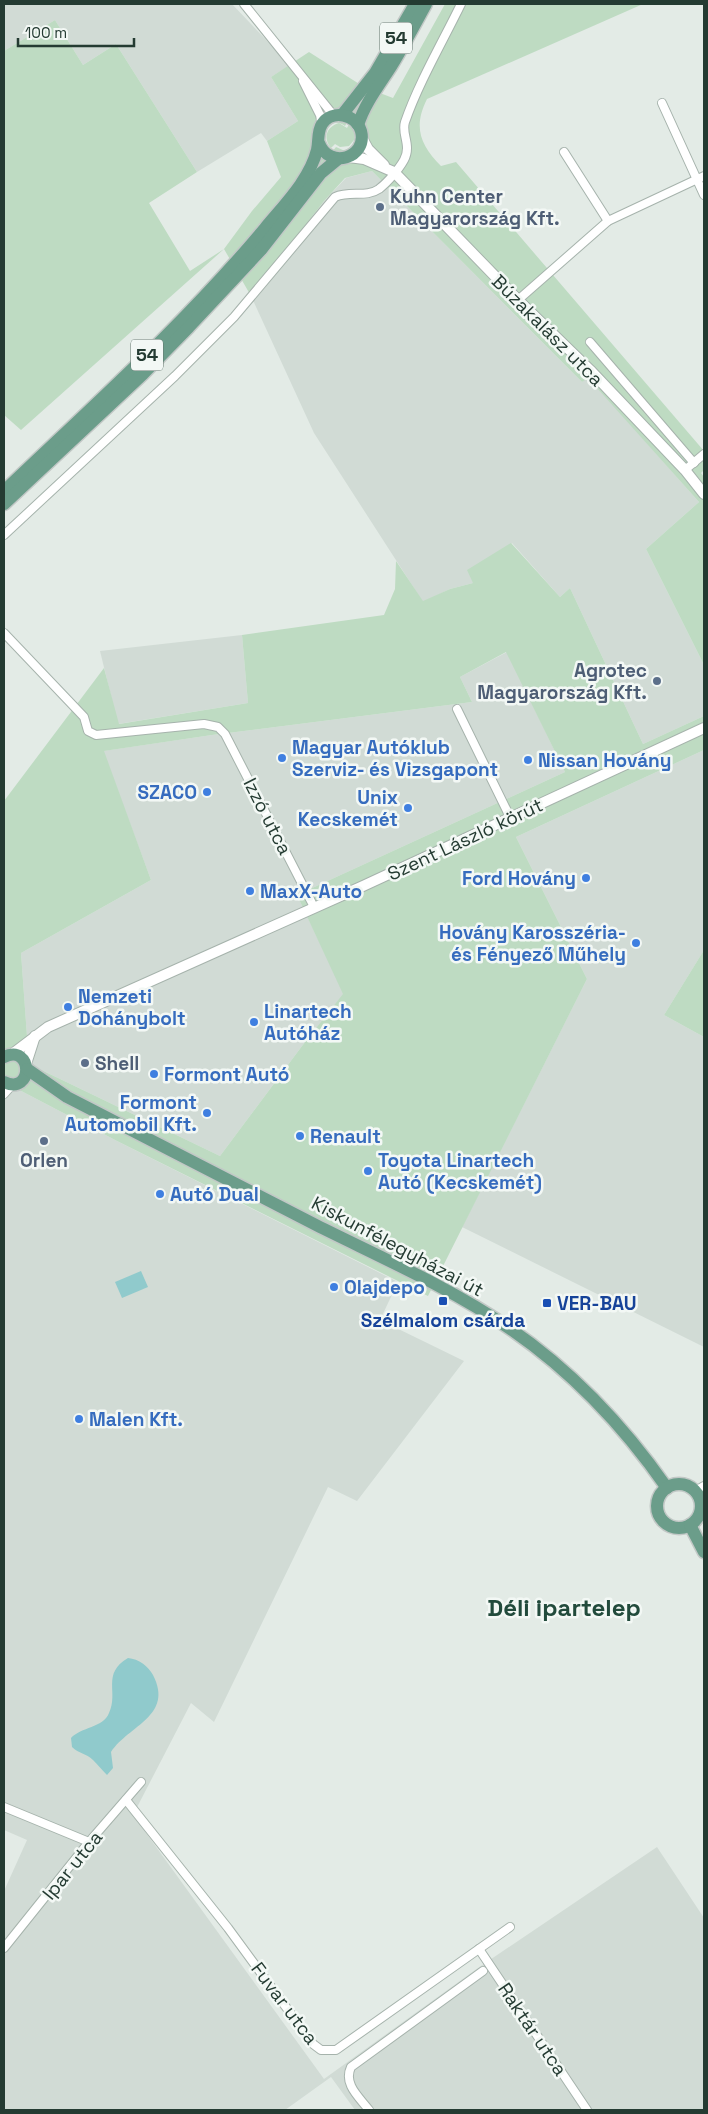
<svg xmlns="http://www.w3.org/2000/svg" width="708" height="2114" viewBox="0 0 708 2114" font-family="'Space Grotesk',sans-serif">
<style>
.built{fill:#d1dbd5}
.green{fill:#bedbc2;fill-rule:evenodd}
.water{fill:#90cacc}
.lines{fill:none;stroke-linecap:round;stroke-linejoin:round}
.minor-casing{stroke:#a6b3ac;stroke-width:10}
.tertiary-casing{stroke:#a6b3ac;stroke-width:12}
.primary-casing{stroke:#c2c8c6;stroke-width:15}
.minor{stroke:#fff;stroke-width:8}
.tertiary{stroke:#fff;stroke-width:10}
.primary{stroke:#6b9d8a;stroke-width:12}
.service-dot{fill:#5c6f8a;stroke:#f3f8f5;stroke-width:2}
.shop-dot{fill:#3f7fe0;stroke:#f3f8f5;stroke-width:2}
.transit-dot{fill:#1a4fb4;stroke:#f3f8f5;stroke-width:2}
.labels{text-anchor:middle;stroke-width:5;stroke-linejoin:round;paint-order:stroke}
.shield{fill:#f3f8f5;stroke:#62746c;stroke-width:1}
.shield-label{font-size:18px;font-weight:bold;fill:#243b32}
.service-label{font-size:19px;font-weight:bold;fill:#4e5e75;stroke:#f3f8f5;text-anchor:start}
.street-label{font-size:19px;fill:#243b32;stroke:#f3f8f5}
.shop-label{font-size:19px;font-weight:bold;fill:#366cbe;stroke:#f3f8f5;text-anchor:start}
.transit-label{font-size:19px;font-weight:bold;fill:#164399;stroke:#f3f8f5;text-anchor:start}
.district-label{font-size:24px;font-weight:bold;fill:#224b3c;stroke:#f3f8f5}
</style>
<rect width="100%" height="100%" fill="#e3ebe6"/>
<g class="built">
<path d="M 4,4 L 232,4 L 290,65 L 271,77 L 298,121 L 267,141 L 261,133 L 197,172 L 116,44 L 83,65 L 55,20 L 4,51 Z"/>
<path d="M 372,171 L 582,382 L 588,377 L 699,502 L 646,549 L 704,665 L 704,716 L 643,744 L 570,588 L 560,597 L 512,543 L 473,583 L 450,589 L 423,602 L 314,433 L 251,296 L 324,201 L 346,178 Z"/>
<path d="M 242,635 L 248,703 L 118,724 L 100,651 Z"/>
<path d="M 507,652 L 565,772 L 297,895 L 344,994 L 302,1046 L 220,1156 L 29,1064 L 21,953 L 151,880 L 103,751 L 212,735 L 472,702 L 460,677 Z"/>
<path d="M 704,750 L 704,950 L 664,1015 L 704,1037 L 704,1347 L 462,1227 L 587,979 L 516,837 Z"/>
<path d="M 4,1082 L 117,1141 L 398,1282 L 380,1320 L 464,1361 L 357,1501 L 328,1487 L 214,1722 L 191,1703 L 133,1815 L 324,2079 L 478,1968 L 657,1847 L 704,1918 L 704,2110 L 355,2110 L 331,2077 L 285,2110 L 4,2110 L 4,1891 L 27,1840 L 4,1830 Z"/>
</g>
<g class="green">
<path d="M 445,4 L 643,4 L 427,99 C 413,127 420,145 441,166 L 456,162 L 704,451 L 704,470 L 701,473 L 704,477 L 704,665 L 646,549 L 699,502 L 588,378 L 582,382 L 372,171 L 345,178 L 324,201 L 251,296 L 224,249 L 21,430 L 4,415 L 4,51 L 55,20 L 83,65 L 116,44 L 197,172 L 149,203 L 190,271 L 224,249 L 252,211 L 281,177 L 267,141 L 298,121 L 271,77 L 309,52 L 364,87 L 393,98 ZM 348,121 L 356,131 L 355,143 L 345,151 L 336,147 L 332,152 L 324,141 L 325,129 C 331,121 338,121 345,126 Z"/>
<path d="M 339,123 L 347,128 L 349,124 C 354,128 356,134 354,140 L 349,146 L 340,147 L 335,144 L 331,148 C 323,138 326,127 339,123 Z"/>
<path d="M 511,543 L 560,597 L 570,588 L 643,744 L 704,716 L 704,750 L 516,837 L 587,979 L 428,1296 L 117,1141 L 4,1082 L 4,801 L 104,668 L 119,724 L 248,703 L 242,635 L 384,615 L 395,589 L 396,561 L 423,601 L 450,589 L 473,583 L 467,570 ZM 506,652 L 565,772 L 297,895 L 343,994 L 302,1046 L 220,1156 L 29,1064 L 21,953 L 151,880 L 104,751 L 212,735 L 472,702 L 460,677 Z"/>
<path d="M 704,950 L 704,1037 L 664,1015 Z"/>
</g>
<g class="water">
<path d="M 141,1271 L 148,1287 L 122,1298 L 115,1282 Z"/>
<path d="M 128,1658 C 139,1659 148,1666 153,1675 C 174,1716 129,1725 111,1752 L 113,1768 L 107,1775 C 102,1770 98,1765 93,1760 C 86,1753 79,1754 72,1747 L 71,1738 C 81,1727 103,1728 109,1713 C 119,1692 101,1674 128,1658 Z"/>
</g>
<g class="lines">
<g class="minor-casing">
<g id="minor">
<path d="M 244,4 L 334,116"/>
<path d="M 303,81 L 320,115 L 322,125"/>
<path d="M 662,103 L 704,195"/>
<path d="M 564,152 L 608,221"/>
<path d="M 518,300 L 608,221 L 704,176"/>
<path d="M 590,342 L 694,463"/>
<path d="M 685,470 L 704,454"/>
<path d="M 4,535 L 175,376 L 234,317 L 335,197 C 350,190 366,198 379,189 C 388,182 399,169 404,160 C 412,145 401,134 405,122 C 419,82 442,43 461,4"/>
<path d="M 4,633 L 84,717 L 88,731 L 96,735 L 204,724 L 218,727 L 225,734 L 314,907"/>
<path d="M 457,709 L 510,817"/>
<path d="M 4,1094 L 12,1085"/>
<path d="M 126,1800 L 228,1928 L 313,2044 L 321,2050 L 336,2050 L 510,1927"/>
<path d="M 4,1807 L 89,1842"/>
<path d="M 4,1948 L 89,1842 L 141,1782"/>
<path d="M 479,1949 L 587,2110"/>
<path d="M 369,2110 C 359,2097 343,2084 351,2067 L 483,1971"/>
</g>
</g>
<g class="tertiary-casing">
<g id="tertiary">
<path d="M 362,138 L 368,149 L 384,165"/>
<path d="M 349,157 L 364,159 L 394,172 L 518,300 L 590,370 L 685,470 L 704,494"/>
<path d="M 11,1055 L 48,1027 L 363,886 L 704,728"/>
<path d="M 26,1064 L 35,1036"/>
<path d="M 696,1492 L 704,1487"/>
</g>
</g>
<g class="primary-casing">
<g id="primary">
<path d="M 342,115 L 375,73 L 415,4"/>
<path d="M 358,125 C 365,103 380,84 392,65 C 404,45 415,24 426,4"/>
<path d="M 4,491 C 93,406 186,323 265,228 C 284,205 310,179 317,150 C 319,141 317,132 322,124 C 332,109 356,114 361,131 C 368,158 329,170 319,143"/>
<path d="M 4,504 L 143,374 L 189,327 L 261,250 L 321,173 L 338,159"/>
<path d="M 4,1057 C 33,1043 34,1096 4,1082"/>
<path d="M 27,1069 L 67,1097 C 150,1139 233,1182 316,1225 C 380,1257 449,1287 509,1328 C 572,1371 623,1425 667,1488"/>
<circle cx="679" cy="1506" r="22"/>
<path d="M 690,1525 L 704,1552"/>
</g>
</g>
<use href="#minor" class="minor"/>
<use href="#tertiary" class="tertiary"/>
<use href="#primary" class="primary"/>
</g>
<g class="service-dot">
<circle cx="380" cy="207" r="5"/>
<circle cx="657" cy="681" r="5"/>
<circle cx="85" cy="1063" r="5"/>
<circle cx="44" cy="1141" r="5"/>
</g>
<g class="shop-dot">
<circle cx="282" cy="758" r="5"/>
<circle cx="528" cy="760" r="5"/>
<circle cx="207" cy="792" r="5"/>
<circle cx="408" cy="808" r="5"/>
<circle cx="586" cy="878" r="5"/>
<circle cx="250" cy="891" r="5"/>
<circle cx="636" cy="943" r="5"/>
<circle cx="68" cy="1007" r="5"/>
<circle cx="254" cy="1022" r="5"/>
<circle cx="154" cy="1074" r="5"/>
<circle cx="207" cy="1113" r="5"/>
<circle cx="300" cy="1136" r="5"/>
<circle cx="368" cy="1171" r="5"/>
<circle cx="160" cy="1194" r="5"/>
<circle cx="334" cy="1287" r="5"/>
<circle cx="79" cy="1419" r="5"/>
</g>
<g class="transit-dot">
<rect x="438" y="1296" width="10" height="10" rx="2.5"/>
<rect x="542" y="1298" width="10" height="10" rx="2.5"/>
</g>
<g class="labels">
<g class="shield">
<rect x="380" y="22.5" width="32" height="31" rx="4"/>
<rect x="131" y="339.5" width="32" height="31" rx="4"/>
</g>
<g class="shield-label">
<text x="396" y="44">54</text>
<text x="147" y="361">54</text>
</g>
<g class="service-label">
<text x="390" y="203">Kuhn Center<tspan x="390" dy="22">Magyarország Kft.</tspan></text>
<text x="647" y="677" text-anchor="end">Agrotec<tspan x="647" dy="22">Magyarország Kft.</tspan></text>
<text x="95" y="1070">Shell</text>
<text x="44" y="1167" text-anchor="middle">Orlen</text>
</g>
<g class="street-label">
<text transform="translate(548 330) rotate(45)" y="7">Búzakalász utca</text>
<text transform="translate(268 816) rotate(63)" y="7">Izzó utca</text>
<text transform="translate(465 839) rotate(-25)" y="7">Szent László körút</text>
<text transform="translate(398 1246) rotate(28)" y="7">Kiskunfélegyházai út</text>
<text transform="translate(72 1865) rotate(-51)" y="7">Ipar utca</text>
<text transform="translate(285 2003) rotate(53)" y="7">Fuvar utca</text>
<text transform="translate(533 2029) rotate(56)" y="7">Raktár utca</text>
</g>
<g class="shop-label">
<text x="292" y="754">Magyar Autóklub<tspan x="292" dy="22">Szerviz- és Vizsgapont</tspan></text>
<text x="538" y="767">Nissan Hovány</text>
<text x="197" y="799" text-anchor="end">SZACO</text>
<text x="398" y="804" text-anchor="end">Unix<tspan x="398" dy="22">Kecskemét</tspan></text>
<text x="576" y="885" text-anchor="end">Ford Hovány</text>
<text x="260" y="898">MaxX-Auto</text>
<text x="626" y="939" text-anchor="end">Hovány Karosszéria-<tspan x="626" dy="22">és Fényező Műhely</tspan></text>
<text x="78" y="1003">Nemzeti<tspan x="78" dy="22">Dohánybolt</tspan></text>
<text x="264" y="1018">Linartech<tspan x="264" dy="22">Autóház</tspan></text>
<text x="164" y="1081">Formont Autó</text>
<text x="197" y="1109" text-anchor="end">Formont<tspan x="197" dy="22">Automobil Kft.</tspan></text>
<text x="310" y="1143">Renault</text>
<text x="378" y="1167">Toyota Linartech<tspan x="378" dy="22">Autó (Kecskemét)</tspan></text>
<text x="170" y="1201">Autó Dual</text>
<text x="344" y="1294">Olajdepo</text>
<text x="89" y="1426">Malen Kft.</text>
</g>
<g class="transit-label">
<text x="557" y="1310">VER-BAU</text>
<text x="443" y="1327" text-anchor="middle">Szélmalom csárda</text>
</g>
<g class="district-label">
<text x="564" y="1616">Déli ipartelep</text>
</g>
</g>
<rect width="708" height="2114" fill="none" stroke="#243b32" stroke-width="10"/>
<path d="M18 38v8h116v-8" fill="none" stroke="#243b32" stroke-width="2.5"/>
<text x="25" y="38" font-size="15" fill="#243b32" stroke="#f3f8f5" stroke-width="4" paint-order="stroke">100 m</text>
</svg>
